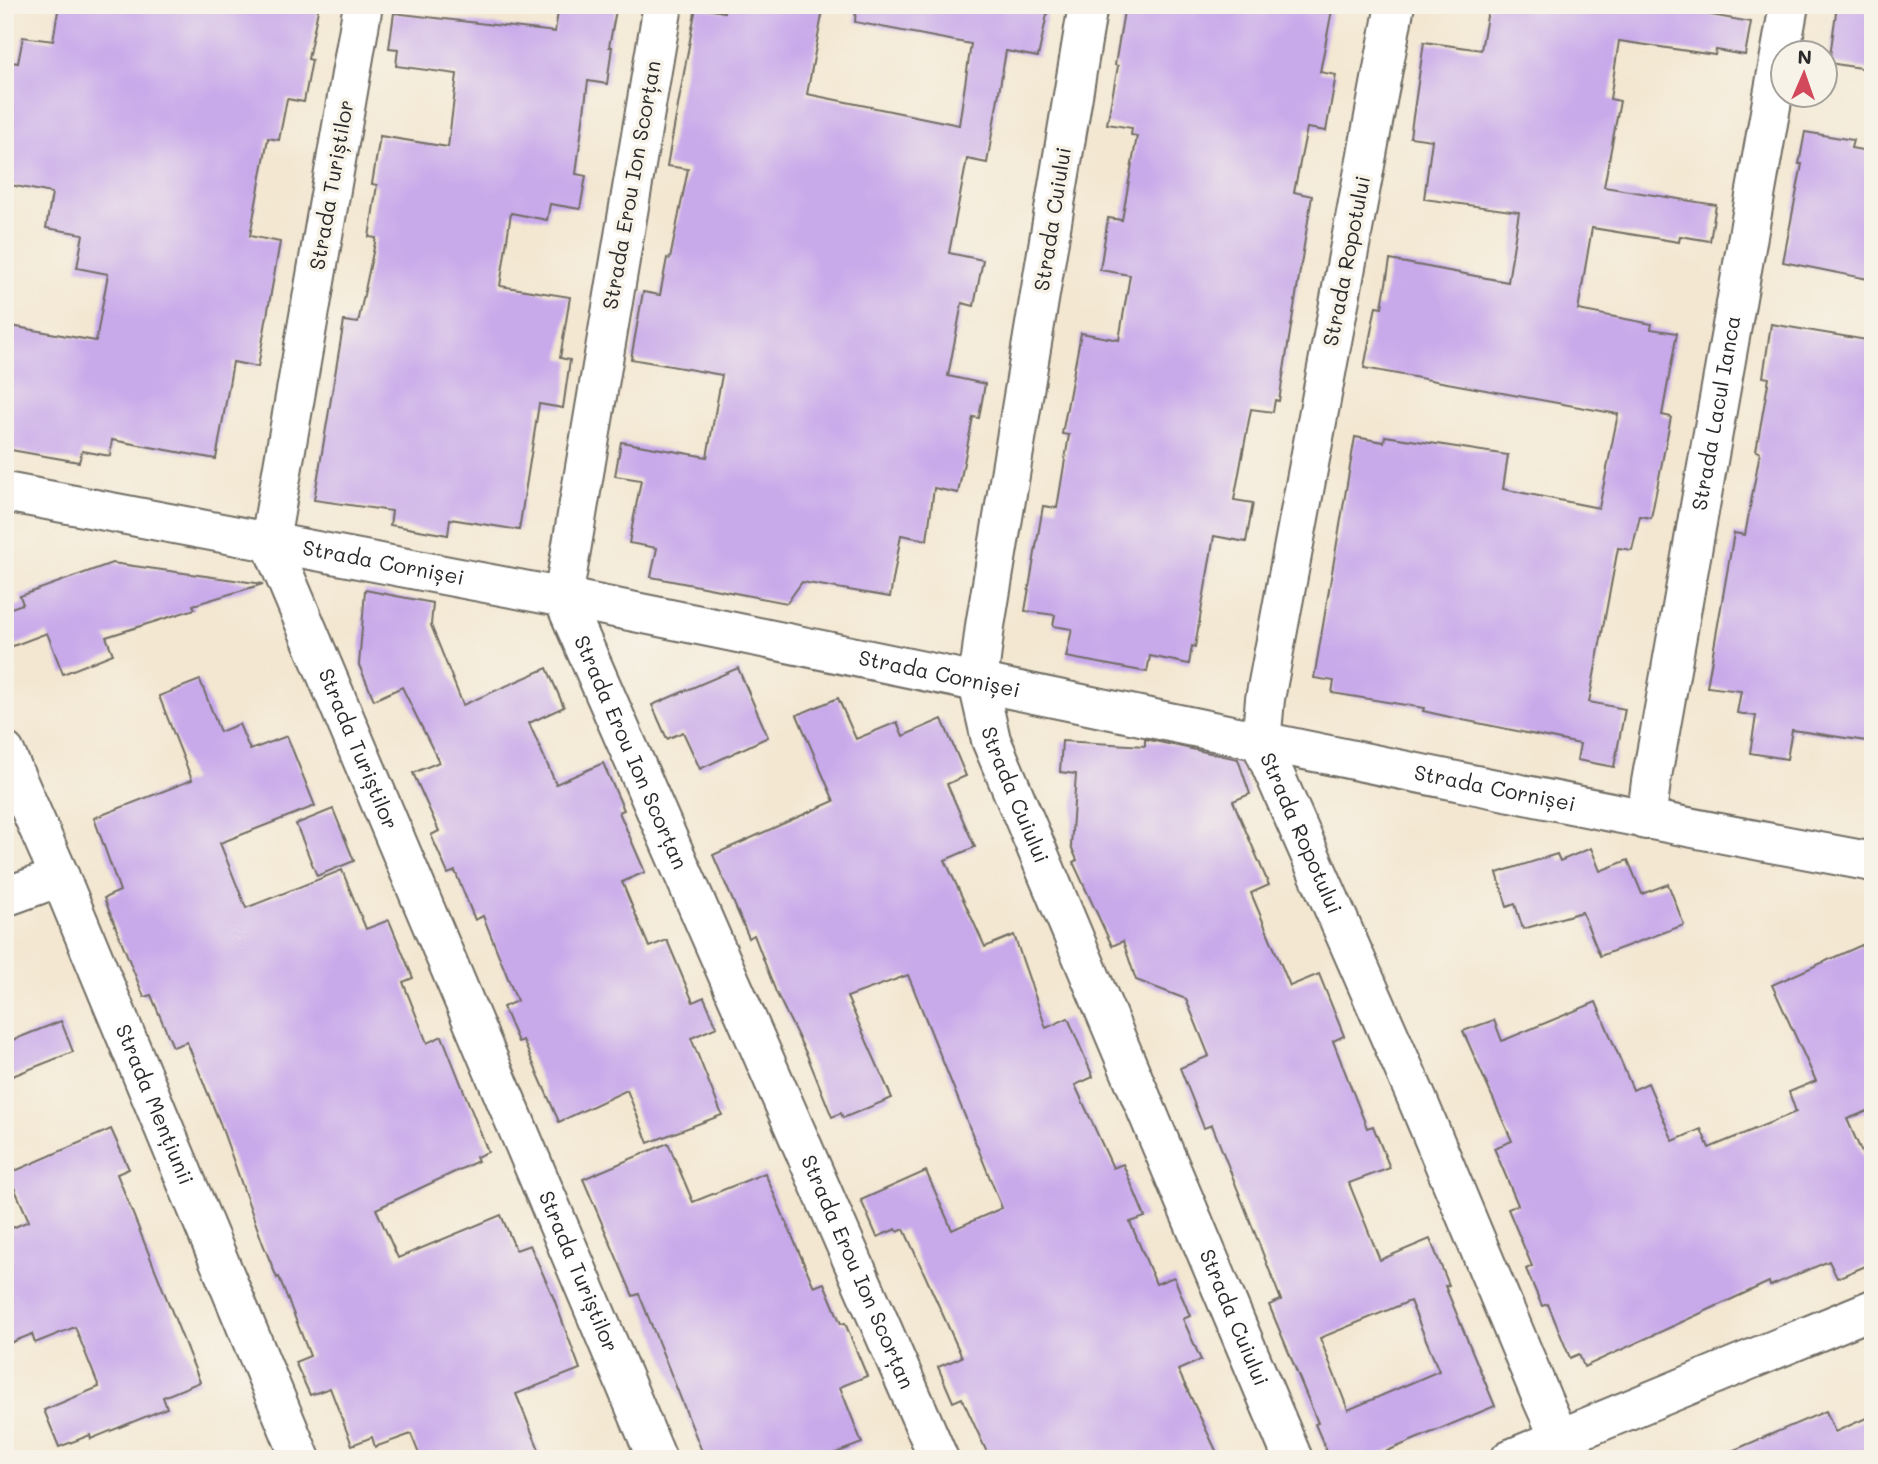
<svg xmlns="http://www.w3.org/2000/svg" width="1878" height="1464" viewBox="0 0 1878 1464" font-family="Mali,sans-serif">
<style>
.building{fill:#c8a9ea;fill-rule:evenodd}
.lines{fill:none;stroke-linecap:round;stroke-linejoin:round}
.minor-casing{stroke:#716d65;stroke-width:42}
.minor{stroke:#fff;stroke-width:38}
.labels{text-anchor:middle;stroke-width:7;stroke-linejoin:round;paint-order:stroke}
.street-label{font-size:21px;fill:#2b2b2b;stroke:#f7f3e8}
</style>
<rect width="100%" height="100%" fill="#f7f3e8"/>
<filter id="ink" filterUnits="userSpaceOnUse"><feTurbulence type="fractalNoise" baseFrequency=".0143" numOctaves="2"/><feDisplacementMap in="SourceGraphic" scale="14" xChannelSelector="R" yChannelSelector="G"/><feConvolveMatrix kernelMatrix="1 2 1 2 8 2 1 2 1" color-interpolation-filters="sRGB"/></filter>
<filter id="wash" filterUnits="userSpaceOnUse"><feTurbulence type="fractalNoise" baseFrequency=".00686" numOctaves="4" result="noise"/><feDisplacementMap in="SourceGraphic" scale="28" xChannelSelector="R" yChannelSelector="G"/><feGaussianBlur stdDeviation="1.57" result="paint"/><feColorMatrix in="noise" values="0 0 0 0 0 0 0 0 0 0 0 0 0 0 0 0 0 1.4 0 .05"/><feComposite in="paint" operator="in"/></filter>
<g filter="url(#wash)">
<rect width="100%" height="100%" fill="#f3e7d1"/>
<g id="blocks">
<g class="building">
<path d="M 59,5 L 319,5 L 308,59 L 312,60 L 304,102 L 287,99 L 279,140 L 268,138 L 250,236 L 280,242 L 258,367 L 233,362 L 216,459 L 112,440 L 110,456 L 82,451 L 79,462 L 5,449 L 5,325 L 96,341 L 108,274 L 77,268 L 83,234 L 46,228 L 52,193 L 5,184 L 5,61 L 18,63 L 23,37 L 53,41 Z"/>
<path d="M 559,5 L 617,5 L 609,47 L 612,47 L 607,84 L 588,81 L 576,174 L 586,176 L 580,209 L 550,204 L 547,220 L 511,213 L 500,286 L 570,297 L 560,358 L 570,360 L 563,408 L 539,404 L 519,530 L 450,519 L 448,535 L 390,525 L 392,511 L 314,500 L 344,321 L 358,323 L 376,238 L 369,237 L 377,185 L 372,184 L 380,136 L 448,147 L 457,74 L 396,66 L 398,49 L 389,48 L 394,13 L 555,32 Z"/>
<path d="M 725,5 L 824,5 L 807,94 L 959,125 L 971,44 L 855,22 L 856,5 L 1049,5 L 1038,57 L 1006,51 L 987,163 L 967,159 L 949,253 L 983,260 L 974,306 L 962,303 L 948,376 L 985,384 L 979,418 L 973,417 L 958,493 L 934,488 L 927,540 L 901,535 L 890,597 L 802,582 L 787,603 L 651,577 L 657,548 L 629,543 L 641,480 L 615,476 L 621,442 L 707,457 L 722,375 L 631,359 L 643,292 L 660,295 L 667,258 L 670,259 L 688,169 L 667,166 L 696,7 L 724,12 Z"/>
<path d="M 1125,5 L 1333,5 L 1320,72 L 1336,75 L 1326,131 L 1307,128 L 1294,192 L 1312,196 L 1279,401 L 1275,400 L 1273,412 L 1251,409 L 1234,500 L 1253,503 L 1246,542 L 1214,536 L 1195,647 L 1192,646 L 1189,664 L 1150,656 L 1147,672 L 1066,657 L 1072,629 L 1053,626 L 1055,615 L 1025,611 L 1043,506 L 1057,508 L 1069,435 L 1062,434 L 1081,333 L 1119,340 L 1130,275 L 1100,270 L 1108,218 L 1122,220 L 1137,136 L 1131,135 L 1132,128 L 1107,124 L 1118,66 L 1115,65 Z"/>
<path d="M 1489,5 L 1654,5 L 1751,22 L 1745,55 L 1716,50 L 1715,55 L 1619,41 L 1610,99 L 1620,101 L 1604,187 L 1716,205 L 1710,241 L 1680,236 L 1679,242 L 1592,228 L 1578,310 L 1652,324 L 1651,329 L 1677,333 L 1662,415 L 1671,417 L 1651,518 L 1640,516 L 1632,550 L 1618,548 L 1589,702 L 1625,709 L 1614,767 L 1577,760 L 1580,744 L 1463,720 L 1423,711 L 1424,708 L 1332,693 L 1334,681 L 1314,678 L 1355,437 L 1384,442 L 1385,436 L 1508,455 L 1503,489 L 1599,508 L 1618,414 L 1364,368 L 1376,306 L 1382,307 L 1390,260 L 1508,282 L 1519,212 L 1424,199 L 1432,140 L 1410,137 L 1424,42 L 1481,50 Z"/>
<path d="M 1837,5 L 1873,5 L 1873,70 L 1829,63 Z"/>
<path d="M 1805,132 L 1853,140 L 1851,148 L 1873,152 L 1873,280 L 1783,262 L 1802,164 L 1799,164 Z"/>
<path d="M 1771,324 L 1873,341 L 1873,742 L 1792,730 L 1787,759 L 1750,753 L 1756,716 L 1737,713 L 1741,691 L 1707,687 L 1734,533 L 1745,535 L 1760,452 L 1756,451 L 1769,378 L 1763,377 Z"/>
<path d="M 112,563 L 263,584 L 193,605 L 195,609 L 106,637 L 113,654 L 63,674 L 47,633 L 5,649 L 5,610 L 23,604 L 20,596 Z"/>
<path d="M 365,590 L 433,603 L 431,625 L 463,705 L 547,668 L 564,707 L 529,723 L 556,784 L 603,763 L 624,810 L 619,812 L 645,872 L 622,882 L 649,947 L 667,940 L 693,1002 L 704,997 L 717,1027 L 691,1038 L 722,1115 L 648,1143 L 627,1090 L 559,1122 L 523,1040 L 518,1042 L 503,1007 L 517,1001 L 483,916 L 475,920 L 455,871 L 448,874 L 431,835 L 439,831 L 413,773 L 439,762 L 402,687 L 374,700 L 359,665 Z"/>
<path d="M 738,668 L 768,737 L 700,769 L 683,732 L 667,739 L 652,705 Z"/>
<path d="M 200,680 L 220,732 L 239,724 L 250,750 L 287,736 L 315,806 L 220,843 L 246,908 L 342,870 L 366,929 L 389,920 L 413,978 L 403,982 L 427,1043 L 442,1036 L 488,1152 L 476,1157 L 478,1161 L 376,1209 L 398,1258 L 501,1215 L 516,1250 L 530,1245 L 554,1299 L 580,1369 L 516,1394 L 543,1459 L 421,1459 L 411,1434 L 375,1447 L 372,1437 L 352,1445 L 330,1388 L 310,1395 L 295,1362 L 310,1356 L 279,1277 L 277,1278 L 263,1244 L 220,1123 L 187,1042 L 173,1047 L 151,995 L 144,997 L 104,898 L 120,891 L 94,818 L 192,780 L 159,696 Z"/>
<path d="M 838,698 L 856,739 L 897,722 L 903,736 L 942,719 L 966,776 L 947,784 L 975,847 L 945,860 L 985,947 L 1014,935 L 1046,1028 L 1068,1018 L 1093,1077 L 1075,1085 L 1113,1168 L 1123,1164 L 1145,1217 L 1130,1222 L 1156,1284 L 1174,1277 L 1190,1316 L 1183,1319 L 1201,1360 L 1178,1370 L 1220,1459 L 990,1459 L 962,1398 L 953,1402 L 938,1367 L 962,1357 L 904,1229 L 898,1232 L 896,1229 L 877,1237 L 861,1200 L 926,1171 L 952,1230 L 1002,1208 L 908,975 L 847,997 L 892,1098 L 843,1118 L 841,1113 L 832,1117 L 807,1055 L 776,992 L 754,935 L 749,938 L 713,855 L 834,801 L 797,715 Z"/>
<path d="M 1145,739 L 1238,759 L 1250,794 L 1233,801 L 1269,885 L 1251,893 L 1290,986 L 1319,974 L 1344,1036 L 1333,1041 L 1367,1128 L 1373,1126 L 1390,1168 L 1349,1183 L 1380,1260 L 1430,1239 L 1449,1285 L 1445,1286 L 1495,1406 L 1368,1459 L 1330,1459 L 1315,1424 L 1318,1423 L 1269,1305 L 1281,1300 L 1256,1236 L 1212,1125 L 1204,1128 L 1180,1068 L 1209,1056 L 1186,999 L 1136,980 L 1123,941 L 1112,946 L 1073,862 L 1077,860 L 1071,846 L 1076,774 L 1060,772 L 1062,741 L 1145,746 ZM 1410,1301 L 1439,1371 L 1348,1410 L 1320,1338 Z"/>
<path d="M 333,809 L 354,861 L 317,876 L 296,824 Z"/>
<path d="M 1591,848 L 1600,871 L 1628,860 L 1642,894 L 1668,884 L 1684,925 L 1600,956 L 1582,912 L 1523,929 L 1515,904 L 1507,907 L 1497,873 L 1557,854 L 1560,861 Z"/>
<path d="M 1873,940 L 1873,1109 L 1847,1119 L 1873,1178 L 1873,1263 L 1837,1278 L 1829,1261 L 1770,1286 L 1769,1282 L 1584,1367 L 1579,1354 L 1570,1358 L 1548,1304 L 1542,1306 L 1526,1269 L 1532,1266 L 1508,1209 L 1518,1205 L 1494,1148 L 1512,1141 L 1463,1031 L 1494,1020 L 1502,1041 L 1596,1002 L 1633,1090 L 1648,1083 L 1673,1141 L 1701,1129 L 1709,1148 L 1796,1112 L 1789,1092 L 1816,1081 L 1772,985 Z"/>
<path d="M 61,1021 L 73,1052 L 5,1079 L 5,1043 Z"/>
<path d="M 111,1129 L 129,1169 L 117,1174 L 200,1382 L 163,1397 L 167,1408 L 91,1439 L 90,1435 L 59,1447 L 44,1410 L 99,1387 L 75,1327 L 35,1343 L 32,1334 L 5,1345 L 5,1231 L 29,1221 L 8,1174 Z"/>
<path d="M 668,1143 L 693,1202 L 765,1173 L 814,1287 L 824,1283 L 841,1324 L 845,1323 L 867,1376 L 840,1387 L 862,1443 L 820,1459 L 705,1459 L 639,1294 L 633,1296 L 583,1179 Z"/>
<path d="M 1826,1411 L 1835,1432 L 1873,1415 L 1873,1459 L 1713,1459 Z"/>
</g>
</g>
</g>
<g filter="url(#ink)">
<use href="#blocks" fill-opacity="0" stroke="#716d65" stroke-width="2"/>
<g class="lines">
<g class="minor-casing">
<g id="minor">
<path id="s1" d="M 363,5 L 270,541 L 657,1459"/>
<path id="s2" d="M 663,5 L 563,598 L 939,1459"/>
<path id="s3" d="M 1088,5 L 985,626 L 978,683 L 991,740 L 1293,1459"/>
<path id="s4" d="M 1395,5 L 1265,699 L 1261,743 L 1415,1094 L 1543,1401 L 1569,1459"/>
<path id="s5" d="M 5,492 C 190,526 375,561 560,597 C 998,684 1434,781 1873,862"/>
<path id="s6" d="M 5,752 L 60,877 L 301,1459"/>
<path id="s7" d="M 1646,820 L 1651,782 L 1789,5"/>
<path d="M 5,897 L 60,877"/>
<path d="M 1510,1459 L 1873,1309"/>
</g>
</g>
<use href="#minor" class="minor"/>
</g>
</g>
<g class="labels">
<g class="street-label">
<text transform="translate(332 185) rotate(-80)" y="7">Strada Turiștilor</text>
<text transform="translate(632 185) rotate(-80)" y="7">Strada Erou Ion Scorțan</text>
<text transform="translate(1053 219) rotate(-81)" y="7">Strada Cuiului</text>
<text transform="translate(1347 261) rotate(-79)" y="7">Strada Ropotului</text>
<text dy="7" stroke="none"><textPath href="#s7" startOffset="413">Strada Lacul Ianca</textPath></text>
<text dy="7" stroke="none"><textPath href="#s5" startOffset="385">Strada Cornișei</textPath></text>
<text dy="7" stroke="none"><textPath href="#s5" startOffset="952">Strada Cornișei</textPath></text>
<text dy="7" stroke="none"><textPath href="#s1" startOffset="770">Strada Turiștilor</textPath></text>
<text dy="7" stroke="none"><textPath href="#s2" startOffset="770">Strada Erou Ion Scorțan</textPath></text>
<text dy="7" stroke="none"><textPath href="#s5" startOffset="1519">Strada Cornișei</textPath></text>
<text dy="7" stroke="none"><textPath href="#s3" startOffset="805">Strada Cuiului</textPath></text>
<text dy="7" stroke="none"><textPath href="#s4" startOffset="849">Strada Ropotului</textPath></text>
<text dy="7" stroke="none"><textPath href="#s6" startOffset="383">Strada Mențiunii</textPath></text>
<text dy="7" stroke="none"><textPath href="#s1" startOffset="1337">Strada Turiștilor</textPath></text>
<text dy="7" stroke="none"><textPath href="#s2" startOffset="1337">Strada Erou Ion Scorțan</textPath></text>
<text dy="7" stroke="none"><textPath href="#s3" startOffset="1372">Strada Cuiului</textPath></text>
</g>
</g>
<rect width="1878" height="1464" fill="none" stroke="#f7f3e8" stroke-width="28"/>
<g transform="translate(1804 74) rotate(2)"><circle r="33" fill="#f7f3e8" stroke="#a5a39c" stroke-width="2"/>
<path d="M0-5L12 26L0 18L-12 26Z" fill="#d1495b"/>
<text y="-10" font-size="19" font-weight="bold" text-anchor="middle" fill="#2b2b2b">N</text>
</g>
</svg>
